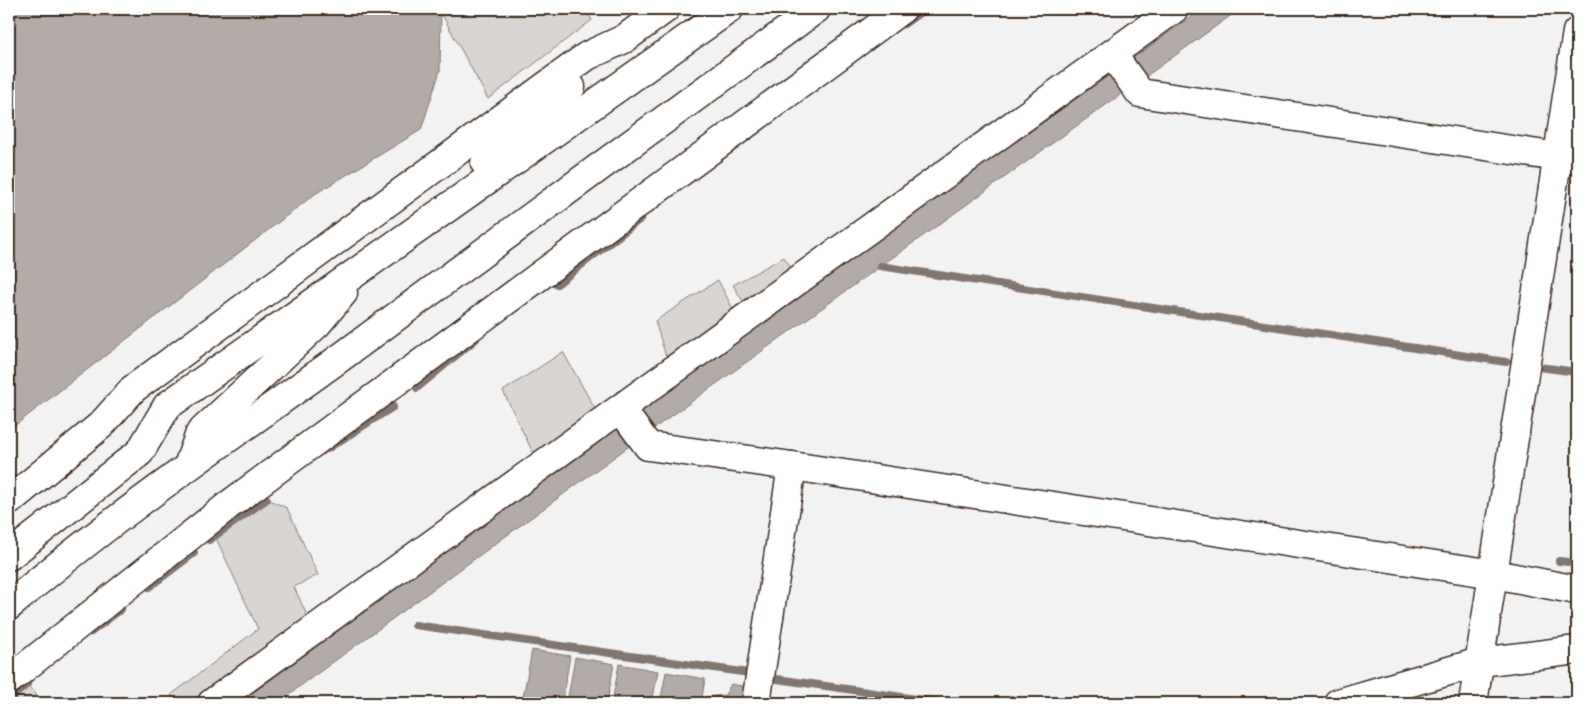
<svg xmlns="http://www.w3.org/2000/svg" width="1586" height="712" viewBox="0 0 1586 712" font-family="Pangolin,sans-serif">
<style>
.green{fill:#d8d5d2;stroke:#8a8078}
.water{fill:#b2aba7;stroke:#827770}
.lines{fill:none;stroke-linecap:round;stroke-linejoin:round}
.stream{stroke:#827770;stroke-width:8}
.minor-casing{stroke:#3b2a1e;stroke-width:31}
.major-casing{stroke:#3b2a1e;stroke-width:31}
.minor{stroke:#fff;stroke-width:28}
.major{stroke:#fff;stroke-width:28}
</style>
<rect width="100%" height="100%" fill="#f3f2f2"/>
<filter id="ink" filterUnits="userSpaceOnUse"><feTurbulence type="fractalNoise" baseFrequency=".02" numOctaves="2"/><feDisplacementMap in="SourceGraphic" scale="10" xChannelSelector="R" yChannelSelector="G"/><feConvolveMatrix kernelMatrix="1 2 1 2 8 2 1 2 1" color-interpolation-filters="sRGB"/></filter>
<g filter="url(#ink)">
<g class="green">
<path d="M 439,9 L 585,9 L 592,20 L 488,99 Z"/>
<path d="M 784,257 L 793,270 L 745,305 L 733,285 Z"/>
<path d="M 718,280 L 736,315 L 668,363 L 655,321 Z"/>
<path d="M 563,352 L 598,414 L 537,461 L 503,391 Z"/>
<path d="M 267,499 L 287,508 L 318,575 L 294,587 L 311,624 L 197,703 L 176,703 L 171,695 L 258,629 L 215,536 Z"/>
<path d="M 27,684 L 44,703 L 9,703 L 9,700 Z"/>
</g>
<g class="water">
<path d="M 9,9 L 566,9 L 441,12 L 440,71 L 421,130 L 315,194 L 9,430 Z"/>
<path d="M 1202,9 L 1240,9 L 628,447 L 277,703 L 239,703 L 619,425 Z"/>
<path d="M 532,650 L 570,656 L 562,703 L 522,703 Z"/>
<path d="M 575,657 L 614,664 L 607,703 L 567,703 Z"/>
<path d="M 619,664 L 658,671 L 652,703 L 612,703 Z"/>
<path d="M 666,672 L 705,679 L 701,703 L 660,703 Z"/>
<path d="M 731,684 L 748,687 L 745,703 L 705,703 L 706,697 L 725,695 Z"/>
</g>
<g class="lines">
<g class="stream">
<path d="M 904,24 L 925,9"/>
<path d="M 880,266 L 1506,362"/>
<path d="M 557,284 L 640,219"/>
<path d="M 1539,367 L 1577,372"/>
<path d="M 417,388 L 476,339"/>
<path d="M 327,449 L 393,407"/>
<path d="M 209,540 L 267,499"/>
<path d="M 1559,561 L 1577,563"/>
<path d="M 149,587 L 194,553"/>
<path d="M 415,625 L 749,673"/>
<path d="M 91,632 L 121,609"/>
<path d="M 770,678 L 944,703"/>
<path d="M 9,700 L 27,684"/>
</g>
<g class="minor-casing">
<g id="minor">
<path d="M 1112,54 L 1140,93 L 1577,160"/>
<path d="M 485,163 L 571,87"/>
<path d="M 621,409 L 648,446 L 792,466 L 1494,574 L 1577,590"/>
<path d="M 188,466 L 200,433 L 317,324 L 343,293"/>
<path d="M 9,501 L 101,425 L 133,389 L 587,56 L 624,39 L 665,9"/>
<path d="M 9,556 L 140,452 L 167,406 L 729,9"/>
<path d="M 9,606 C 115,515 231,437 344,355 C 501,240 658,123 816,9"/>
<path d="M 9,680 L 230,504 L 902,9"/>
<path d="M 212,703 L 1174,9"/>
<path d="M 756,703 L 792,466"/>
<path d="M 1473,703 L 1577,32"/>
</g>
</g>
<g class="major-casing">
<path id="major" d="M 1338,703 L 1480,662 L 1577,650"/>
</g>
<use href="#minor" class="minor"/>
<use href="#major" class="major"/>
</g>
</g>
<rect width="1586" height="712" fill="none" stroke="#fff" stroke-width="30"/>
<rect x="15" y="15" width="1556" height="682" fill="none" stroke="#3b2a1e" stroke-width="2" filter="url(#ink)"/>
</svg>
